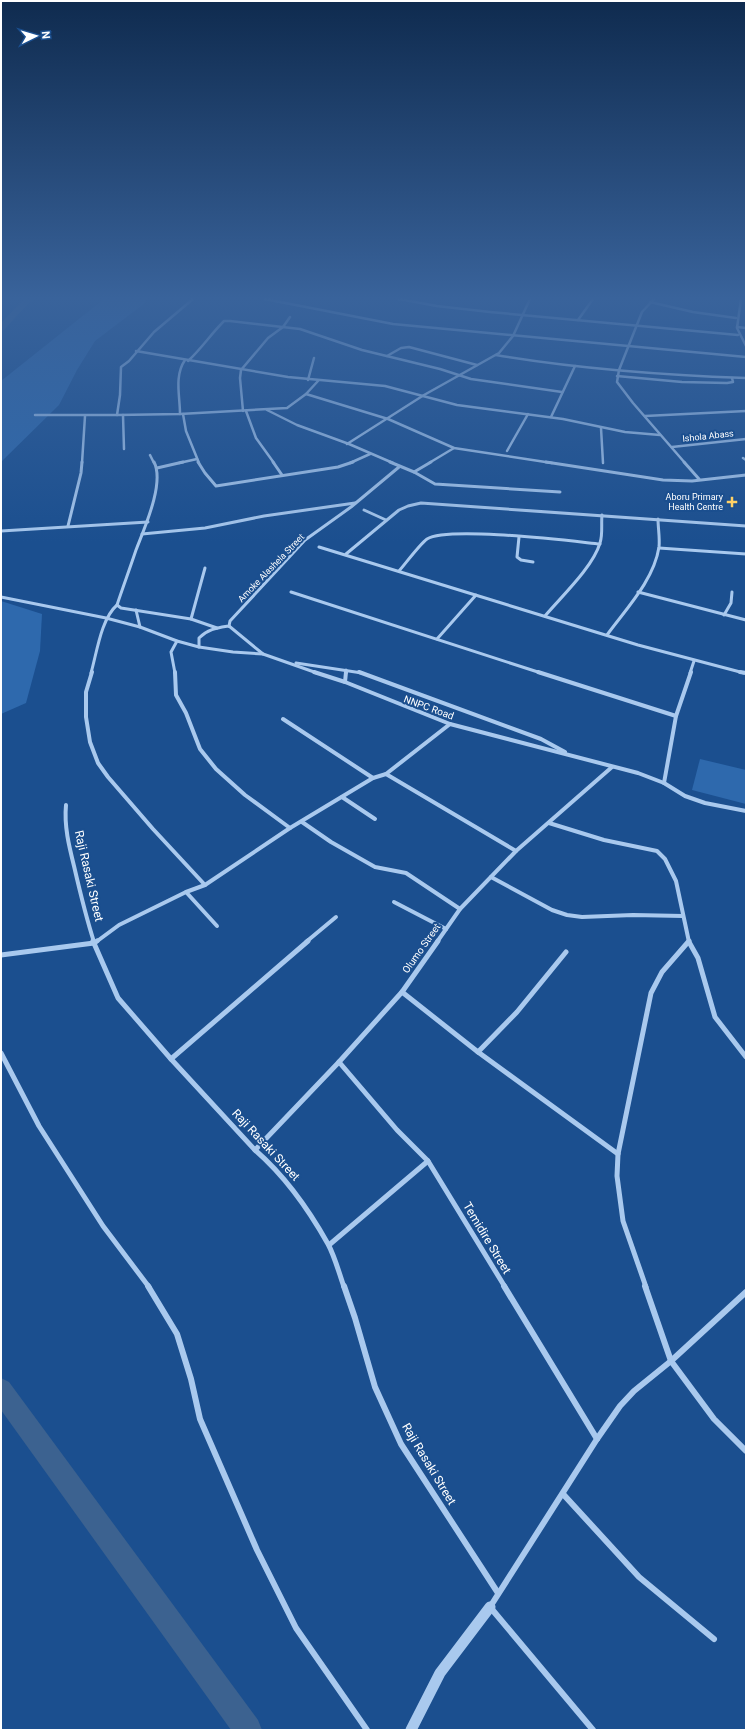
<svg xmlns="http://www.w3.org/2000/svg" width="747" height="1731" viewBox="0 0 747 1731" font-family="Roboto,sans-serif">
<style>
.green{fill:#2e69ad}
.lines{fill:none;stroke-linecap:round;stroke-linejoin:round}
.river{fill:#3c6290;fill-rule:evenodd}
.minor-far4{stroke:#a9c9ee;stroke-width:2.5}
.minor-far3{stroke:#a9c9ee;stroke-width:3}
.minor-far2{stroke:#a9c9ee;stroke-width:4}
.minor-far1{stroke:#a9c9ee;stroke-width:5}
.minor{stroke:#a9c9ee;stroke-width:6}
.tertiary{stroke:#a9c9ee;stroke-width:11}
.poi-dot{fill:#ffd166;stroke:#1b4f8f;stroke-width:1.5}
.labels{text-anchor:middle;stroke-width:4;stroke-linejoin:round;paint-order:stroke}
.far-street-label{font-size:9px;fill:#fff;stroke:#1b4f8f}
.far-poi-label{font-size:9px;fill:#fff;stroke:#1b4f8f;text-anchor:end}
.street-label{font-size:10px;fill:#fff;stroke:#1b4f8f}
.near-street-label{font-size:12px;fill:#fff;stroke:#1b4f8f}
</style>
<rect width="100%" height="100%" fill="#1b4f8f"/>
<g class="green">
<path d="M 104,299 L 146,299 L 145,303 L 95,341 L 77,370 L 59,405 L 1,462 L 1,381 Z"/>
<path d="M 1,601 L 42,614 L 40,651 L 26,703 L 1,714 Z"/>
<path d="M 700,759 L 746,770 L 746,804 L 692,790 Z"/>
</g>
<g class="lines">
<g class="river">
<path d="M 24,299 L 34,299 L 22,310 L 4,330 L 1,331 L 1,323 Z"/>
<path d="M 1,1378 L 9,1382 L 258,1720 L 262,1730 L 231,1730 L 1,1410 Z"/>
</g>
<g class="minor-far4">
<path d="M 193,299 L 154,332 L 129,361 L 121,367 L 120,395 L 117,415 L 180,414 L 287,408 L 306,394 L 318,381"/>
<path d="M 265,299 L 393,324 L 746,357"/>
<path d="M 399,299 L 437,306 L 490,312 L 738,335"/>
<path d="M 654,299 L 642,312 L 619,370 L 617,382 L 633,403 L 685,463"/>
<path d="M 741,299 L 737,328 L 746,346"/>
<path d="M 650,302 L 693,312 L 736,318"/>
<path d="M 578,320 L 593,299"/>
<path d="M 737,327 L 746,328"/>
<path d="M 136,351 L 288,377 L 385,386 L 457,405 L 563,419 L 625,432 L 660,435"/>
<path d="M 496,355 C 579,369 662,375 746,378"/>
<path d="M 387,356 L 401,348 L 409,347 L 477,365"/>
<path d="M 188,361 C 201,349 211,334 224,321 L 230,321 L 300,329 L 362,350 L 440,369 L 471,379 L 562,392"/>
<path d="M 617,376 L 682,382 L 727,383 L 733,382 L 732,378"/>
<path d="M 308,380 L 314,358"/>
<path d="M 306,394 L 388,419 L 454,448 L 552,463"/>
<path d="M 267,410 L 297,425 L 349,444 L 393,463"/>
<path d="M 243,411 L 240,378 L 241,370 L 268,338 L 283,327 L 290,317"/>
<path d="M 246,411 L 256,438 L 274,463"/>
<path d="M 180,414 C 180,396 174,376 185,360"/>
<path d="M 183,414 L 186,431 L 199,463"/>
<path d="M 35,415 L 117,415"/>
<path d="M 123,415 L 124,449"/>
<path d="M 645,416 L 746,411"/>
<path d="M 551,417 L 575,366"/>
<path d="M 601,428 L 603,463"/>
<path d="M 347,444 L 424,395 L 499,353 L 513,336 L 530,299"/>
<path d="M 672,447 L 746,439"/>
<path d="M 507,451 L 528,414"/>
<path d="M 150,455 L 154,463"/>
<path d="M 743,458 L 746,460"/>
<path d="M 82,463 L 85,416"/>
<path d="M 179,463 L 197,459"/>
<path d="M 350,463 L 370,454"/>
<path d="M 429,463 L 454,448"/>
</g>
<g class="minor-far3">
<path d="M 198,462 L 205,473 L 216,486 L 338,467 L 353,462"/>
<path d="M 273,462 L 282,475"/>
<path d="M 390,462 L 414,472 L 435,484 L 560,492"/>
<path d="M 546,462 L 663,480 L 692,481 L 746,475"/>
<path d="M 684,462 L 699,479"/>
<path d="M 157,468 L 183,462"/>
<path d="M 414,472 L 431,462"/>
<path d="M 364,510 L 386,520"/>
<path d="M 68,526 L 81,473 L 82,462"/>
<path d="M 1,531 L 148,522"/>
<path d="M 142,534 L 205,528 L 264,516 L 355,503"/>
<path d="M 519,537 L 517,557 L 521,560 L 533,562"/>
<path d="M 319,547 L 638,645 L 744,673"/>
<path d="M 659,548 L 746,554"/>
<path d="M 346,554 L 399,510 L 408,506 L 421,503 L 746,526"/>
<path d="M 399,571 C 406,563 420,544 427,539 C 448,526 570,541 600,544"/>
<path d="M 291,592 L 541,673"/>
<path d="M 638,592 L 746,620"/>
<path d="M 1,597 L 106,618 L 140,627 L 177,641 L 199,647 L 233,652 L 263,654 L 317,673"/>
<path d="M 117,605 L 121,608 L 191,619 L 217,628"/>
<path d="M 136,610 L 140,627"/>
<path d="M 724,615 L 731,603 L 732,592"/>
<path d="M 545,616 C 561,597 593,567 600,543 C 603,534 601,524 602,515"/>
<path d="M 191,619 L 205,568"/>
<path d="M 229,626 L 230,621 L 305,540 L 351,507 L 399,467"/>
<path d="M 229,626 L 263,654"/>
<path d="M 607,635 C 626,609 654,580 659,547 C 660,538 658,528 658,519"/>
<path d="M 437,639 L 476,595"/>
<path d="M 199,647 L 199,638 C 208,629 217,628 229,626"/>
<path d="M 296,663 L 362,673"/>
<path d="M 91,673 C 97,652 101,619 117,605 C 123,587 130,568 136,550 C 144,529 165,483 154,462"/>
<path d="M 175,673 L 171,652 L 177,641"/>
<path d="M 346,673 L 346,670"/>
<path d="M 690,673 L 694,661"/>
</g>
<g class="minor-far2">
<path d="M 92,672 L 86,692 L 86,717 L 90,742 L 98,763 L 108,777 L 153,829 L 205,885"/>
<path d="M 175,672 L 176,695 L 186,713 L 200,749 L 216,769 L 245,795 L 290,828"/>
<path d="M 314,672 L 345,682 L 450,724 L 638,773 L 664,783 L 685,796 L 705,803 L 746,811"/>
<path d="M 359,672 L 541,739 L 565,752"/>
<path d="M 538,672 L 676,716"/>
<path d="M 740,672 L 746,673"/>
<path d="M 345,682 L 346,672"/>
<path d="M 283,719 L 373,778"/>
<path d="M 386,774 L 516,851"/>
<path d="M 664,783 L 676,716 L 691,672"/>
<path d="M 342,797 L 375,819"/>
<path d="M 66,805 C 64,826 69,846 74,866 C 80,892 86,917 94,942"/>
<path d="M 302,822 L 331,842 L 375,867 L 406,873 L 460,909"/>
<path d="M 549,823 L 604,840 L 657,851 L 665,859 L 676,881 L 689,942"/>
<path d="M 491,877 L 552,910 L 567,915 L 582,917 L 633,915 L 683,916"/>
<path d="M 186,892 L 217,926"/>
<path d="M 394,902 L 446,929"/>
<path d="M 96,942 L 119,925 L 186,892 L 205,885 L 290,828 L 373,778 L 386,774 L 450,724"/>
<path d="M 306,942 L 336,917"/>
<path d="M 437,942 L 460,909 L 516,851 L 612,767"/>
</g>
<g class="minor-far1">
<path d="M 93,941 L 118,998 L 171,1059 L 255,1150 C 285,1176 309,1210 328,1244 C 335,1257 339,1273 344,1287"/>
<path d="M 689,942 L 698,958 L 715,1017 L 746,1057"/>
<path d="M 1,955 L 94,943 L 97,941"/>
<path d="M 402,992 L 478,1052 L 618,1154"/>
<path d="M 478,1052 L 517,1012 L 566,952"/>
<path d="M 1,1053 L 39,1126 L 103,1226 L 149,1287"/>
<path d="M 171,1059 L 308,941"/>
<path d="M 339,1062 L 397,1130 L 428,1161 L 505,1287"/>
<path d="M 255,1150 L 339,1062 L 402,992 L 438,941"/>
<path d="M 329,1245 L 428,1161"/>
<path d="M 646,1287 L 623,1221 L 617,1176 L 618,1154 L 651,993 L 662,972 L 689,941"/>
</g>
<g class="minor">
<path d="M 148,1286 L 177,1334 L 191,1379 L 200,1419 L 257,1550 L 296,1628 L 367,1730"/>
<path d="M 344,1286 L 355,1318 L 375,1387 L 401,1444 L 498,1593"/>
<path d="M 504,1286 L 597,1439"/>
<path d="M 645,1286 L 671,1361 L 714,1419 L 746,1451"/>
<path d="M 563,1494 L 639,1577 L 714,1639"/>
<path d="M 593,1730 L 490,1607 L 597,1439 L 620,1406 L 634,1391 L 671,1361 L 746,1292"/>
</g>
<path class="tertiary" d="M 411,1730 L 440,1673 L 490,1607"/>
</g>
<linearGradient id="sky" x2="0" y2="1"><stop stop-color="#0f2b4f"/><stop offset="0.55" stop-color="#39639b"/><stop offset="1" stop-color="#39639b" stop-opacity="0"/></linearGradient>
<rect width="747" height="542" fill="url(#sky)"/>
<path class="poi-dot" d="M730 496h4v4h4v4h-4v4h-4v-4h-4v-4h4z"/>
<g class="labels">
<g class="far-street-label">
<text transform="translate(708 436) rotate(-6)" y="3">Ishola Abass</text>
<text transform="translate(271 568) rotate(-46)" y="3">Amoke Alashela Street</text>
</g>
<g class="far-poi-label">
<text x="723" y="500">Aboru Primary<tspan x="723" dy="10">Health Centre</tspan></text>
</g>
<g class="street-label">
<text transform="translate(429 707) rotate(20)" y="4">NNPC Road</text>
<text transform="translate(421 948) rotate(-55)" y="4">Olumo Street</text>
</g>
<g class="near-street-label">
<text transform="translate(89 876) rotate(77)" y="4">Raji Rasaki Street</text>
<text transform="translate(266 1145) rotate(47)" y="4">Raji Rasaki Street</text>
<text transform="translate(487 1238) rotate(59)" y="4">Temidire Street</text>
<text transform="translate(429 1464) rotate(59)" y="4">Raji Rasaki Street</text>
</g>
</g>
<rect width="747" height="1731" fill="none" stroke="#ffffff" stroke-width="4"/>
<g transform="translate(36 36) rotate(85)" stroke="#1b4f8f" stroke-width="3" paint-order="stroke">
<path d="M0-3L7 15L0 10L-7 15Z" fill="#ffffff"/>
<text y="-6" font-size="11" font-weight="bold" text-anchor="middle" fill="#ffffff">N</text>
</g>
</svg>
